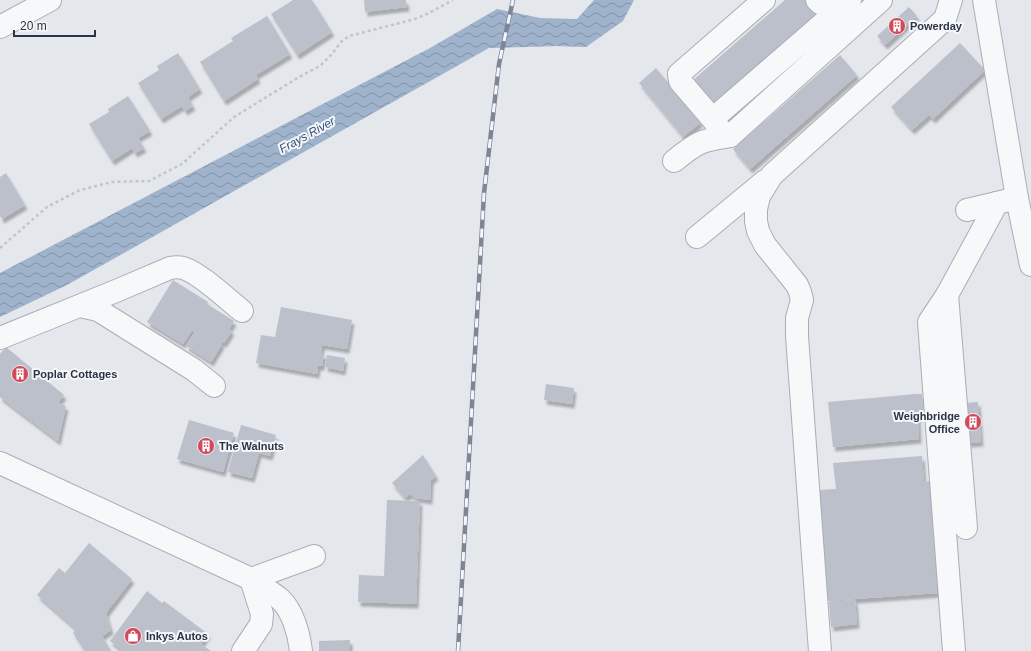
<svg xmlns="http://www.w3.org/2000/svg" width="1031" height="651" viewBox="0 0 1031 651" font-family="Arial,sans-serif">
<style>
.water{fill:url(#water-waves)}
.building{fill:#bbc0ca;filter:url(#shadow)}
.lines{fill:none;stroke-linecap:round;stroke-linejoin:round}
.minor-casing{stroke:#a9aeb7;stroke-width:24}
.path{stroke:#c2c5cb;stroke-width:2.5;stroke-dasharray:3 3;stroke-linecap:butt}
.minor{stroke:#f7f8fa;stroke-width:22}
.rail-casing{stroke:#7d8696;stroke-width:4.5}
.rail{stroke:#f4f6f9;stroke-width:3;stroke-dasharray:9;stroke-linecap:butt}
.labels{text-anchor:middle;stroke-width:4;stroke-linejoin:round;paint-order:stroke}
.poi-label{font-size:11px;font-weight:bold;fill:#2b3445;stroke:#f4f6f9;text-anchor:start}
.water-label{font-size:12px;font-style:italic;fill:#34527a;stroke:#f4f6f9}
</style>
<defs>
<pattern id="water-waves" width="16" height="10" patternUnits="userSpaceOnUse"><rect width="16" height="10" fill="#9fb4cc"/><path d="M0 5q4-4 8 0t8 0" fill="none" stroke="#8293a7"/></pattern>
<filter id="shadow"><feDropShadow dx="2.5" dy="4.5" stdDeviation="1" flood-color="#0004"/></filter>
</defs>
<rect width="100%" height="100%" fill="#e4e7ec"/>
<path class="water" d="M 594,0 L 634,0 L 623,21 L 586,47 L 557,46 L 489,48 L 67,285 L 0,317 L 0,273 L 430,48 L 497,9 L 540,18 L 577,19 Z"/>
<g class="building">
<path d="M 293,0 L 312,0 L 332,32 L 297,55 L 271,14 Z"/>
<path d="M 364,0 L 406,0 L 407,7 L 365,12 Z"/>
<path d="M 785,0 L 810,0 L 821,13 L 715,107 L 692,81 Z"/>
<path d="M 909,7 L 917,16 L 885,45 L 877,36 Z"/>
<path d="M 267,16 L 290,54 L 256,75 L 258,79 L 224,101 L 200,62 L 233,41 L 231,38 Z"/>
<path d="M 960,43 L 985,70 L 933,119 L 929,115 L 912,130 L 891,107 Z"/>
<path d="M 178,53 L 200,89 L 188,97 L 193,106 L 185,111 L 182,106 L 161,119 L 138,83 L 159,70 L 157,66 Z"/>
<path d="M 840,55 L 857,75 L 750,169 L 733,149 Z"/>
<path d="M 656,68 L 701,122 L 683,137 L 639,83 Z"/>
<path d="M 128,96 L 150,131 L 138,138 L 144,148 L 135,153 L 132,148 L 112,161 L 89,124 L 109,112 L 108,109 Z"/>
<path d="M 6,173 L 25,205 L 2,219 L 0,216 L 0,177 Z"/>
<path d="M 173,280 L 208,302 L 207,304 L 234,321 L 229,329 L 232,331 L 224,343 L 221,342 L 220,343 L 222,344 L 211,362 L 186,346 L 195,332 L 192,330 L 183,344 L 147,322 Z"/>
<path d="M 281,307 L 352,320 L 347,349 L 322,345 L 321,354 L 324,354 L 322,366 L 318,366 L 317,374 L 256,363 L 261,335 L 275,337 Z"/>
<path d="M 6,347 L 64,395 L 58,403 L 66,406 L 58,441 L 0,397 L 0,354 Z"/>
<path d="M 327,355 L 345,358 L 343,371 L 325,367 Z"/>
<path d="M 546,384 L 574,388 L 572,404 L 544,400 Z"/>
<path d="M 916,394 L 922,394 L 924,416 L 918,417 L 919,439 L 833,447 L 828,402 Z"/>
<path d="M 978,402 L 981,442 L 968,443 L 965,403 Z"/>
<path d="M 189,420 L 234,433 L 223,472 L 177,459 Z"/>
<path d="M 241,425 L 276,435 L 270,456 L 259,453 L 252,478 L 228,472 Z"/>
<path d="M 423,455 L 436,476 L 431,480 L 430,500 L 415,498 L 410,494 L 405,498 L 392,483 Z"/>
<path d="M 922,456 L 924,482 L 930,481 L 938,593 L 828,601 L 819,490 L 836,489 L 833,463 Z"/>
<path d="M 387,500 L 420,501 L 416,604 L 358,602 L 359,575 L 384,576 Z"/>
<path d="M 89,543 L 132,579 L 106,613 L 111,630 L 102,636 L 111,651 L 85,651 L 73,633 L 76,629 L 37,595 L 59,568 L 65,573 Z"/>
<path d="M 147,591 L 162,603 L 164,601 L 208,634 L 201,644 L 211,651 L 123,651 L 110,641 Z"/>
<path d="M 855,600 L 857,624 L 831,627 L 829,602 Z"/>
<path d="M 350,640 L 350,651 L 319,651 L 319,641 Z"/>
</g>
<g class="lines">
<g class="minor-casing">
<g id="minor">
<path d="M 817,0 C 827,11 836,5 848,1"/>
<path d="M 850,0 L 716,116 L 714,119 C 717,126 722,134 730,136 L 881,0"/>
<path d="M 984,0 L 1017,198 L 1031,265"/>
<path d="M 0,27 L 50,0"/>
<path d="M 716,123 L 680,81 L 679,74 L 764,0"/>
<path d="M 674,161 C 696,143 701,140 730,136"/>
<path d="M 967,210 L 997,203"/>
<path d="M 697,237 L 765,181"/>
<path d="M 947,295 L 929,322 L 954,651"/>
<path d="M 80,306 L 98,310 L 194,370 L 214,386"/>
<path d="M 0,338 L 116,291 L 170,268 C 175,267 179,267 183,268 C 200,273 227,299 242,311"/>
<path d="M 0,463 L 251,579 L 262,614 L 261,624 L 243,651"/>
<path d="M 966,528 L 947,295 L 997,203 L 1017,198"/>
<path d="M 251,579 C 260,585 271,592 280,599 C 293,611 299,634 301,651"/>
<path d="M 251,579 L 314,556"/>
<path d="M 820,651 L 797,336 L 797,318 L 802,300 L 800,292 L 797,285 L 765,245 L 758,231 L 756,221 L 756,209 L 759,196 L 772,175 L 945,19 L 951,0"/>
</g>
</g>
<path class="path" d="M 0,248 L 47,207 L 80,190 L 112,182 L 149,181 L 182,164 L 234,117 L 299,77 L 320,66 L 332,54 L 341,42 L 349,36 L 415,19 L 427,14 L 453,0"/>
<use href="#minor" class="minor"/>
<g class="rail-casing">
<path id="rail" d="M 458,651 L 484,193 L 499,64 L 513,0"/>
</g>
<use href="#rail" class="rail"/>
</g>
<defs>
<g id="building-disc" transform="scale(0.9)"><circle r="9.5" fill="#d1495b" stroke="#f4f6f9"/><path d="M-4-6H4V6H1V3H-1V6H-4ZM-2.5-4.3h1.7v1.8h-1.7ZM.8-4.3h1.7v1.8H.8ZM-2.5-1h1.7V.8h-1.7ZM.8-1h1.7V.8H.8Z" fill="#fff"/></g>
<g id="shop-disc" transform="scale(0.9)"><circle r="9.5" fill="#d1495b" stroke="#f4f6f9"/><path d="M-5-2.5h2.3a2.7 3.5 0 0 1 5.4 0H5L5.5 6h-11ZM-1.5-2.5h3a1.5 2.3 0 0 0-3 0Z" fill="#fff"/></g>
</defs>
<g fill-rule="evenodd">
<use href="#building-disc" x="897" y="26"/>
<use href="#building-disc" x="20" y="374"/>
<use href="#building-disc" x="973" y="422"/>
<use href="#building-disc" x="206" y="446"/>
<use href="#shop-disc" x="133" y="636"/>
</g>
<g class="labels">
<g class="poi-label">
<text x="910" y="30">Powerday</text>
<text x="33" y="378">Poplar Cottages</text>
<text x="960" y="420" text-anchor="end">Weighbridge<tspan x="960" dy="13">Office</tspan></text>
<text x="219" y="450">The Walnuts</text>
<text x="146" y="640">Inkys Autos</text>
</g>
<g class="water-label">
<text transform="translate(307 135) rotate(-29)" y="4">Frays River</text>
</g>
</g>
<path d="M14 30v6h81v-6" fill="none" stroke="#2b3445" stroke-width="2"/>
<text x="20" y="30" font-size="12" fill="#2b3445" stroke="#f4f6f9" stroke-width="3" paint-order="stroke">20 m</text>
</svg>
